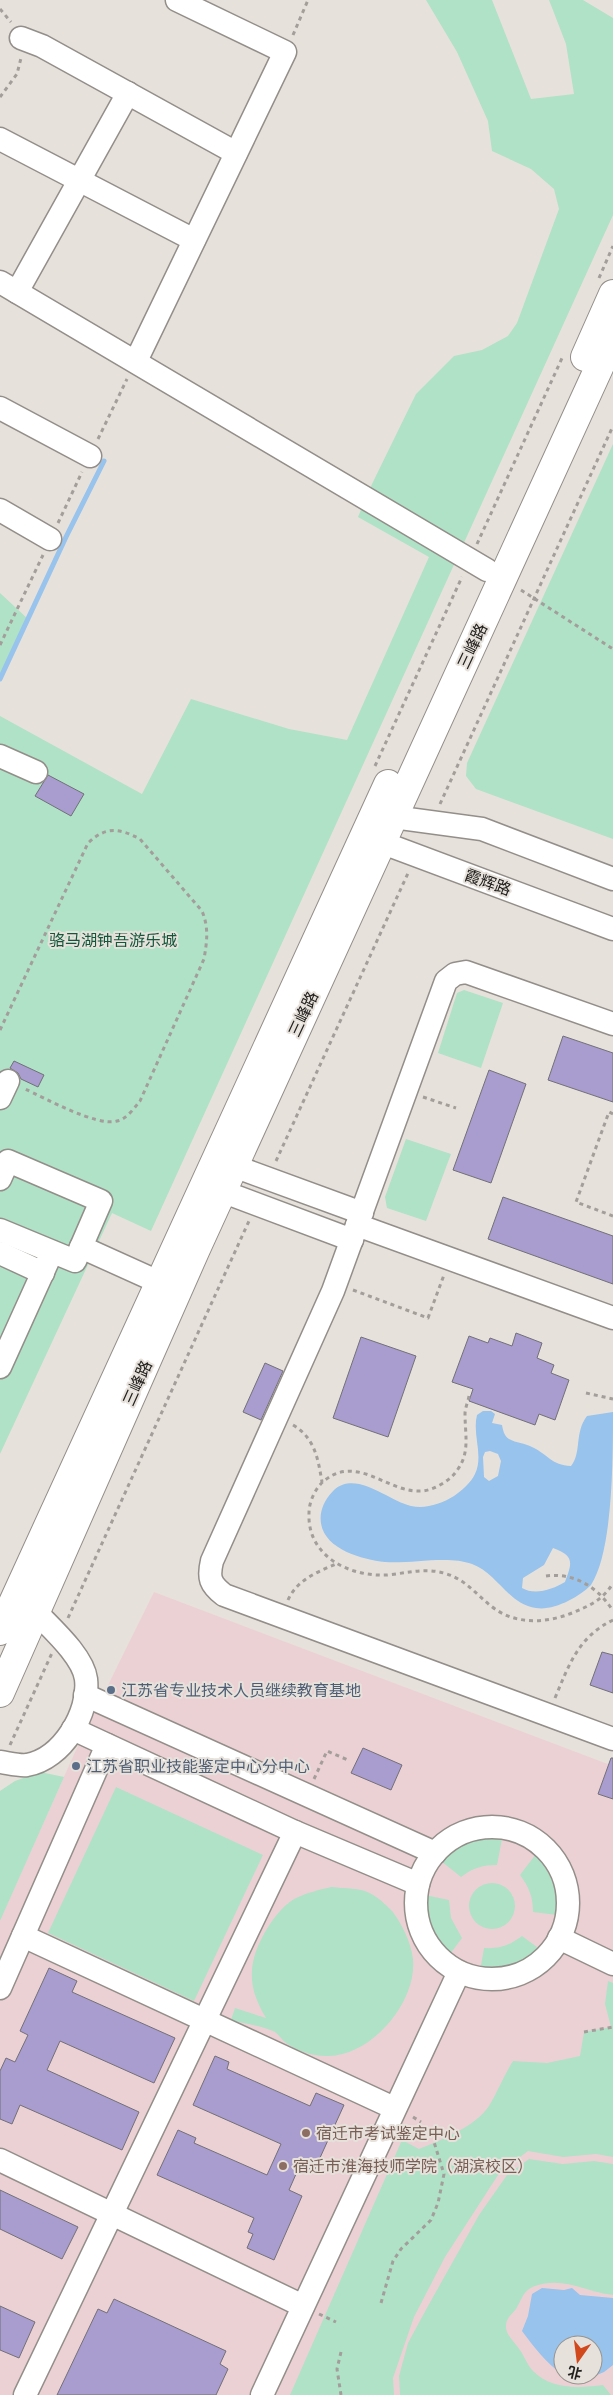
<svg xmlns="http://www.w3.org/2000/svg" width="613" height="2395" viewBox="0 0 613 2395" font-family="Overpass,'Noto Sans SC',sans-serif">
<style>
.education{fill:#ecd1d4;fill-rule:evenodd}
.green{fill:#afe2c7}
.water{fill:#97c3ec;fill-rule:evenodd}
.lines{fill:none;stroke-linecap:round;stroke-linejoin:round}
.stream{stroke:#97c3ec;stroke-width:5}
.building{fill:#a99ccf;stroke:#727077}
.minor-casing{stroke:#938e89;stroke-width:25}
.major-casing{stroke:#938e89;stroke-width:30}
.path{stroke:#a39e9a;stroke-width:3;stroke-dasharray:4 4;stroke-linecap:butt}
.minor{stroke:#fff;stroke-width:22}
.major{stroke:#fff;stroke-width:28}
.service-dot{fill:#5c6f8a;stroke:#e7e1db;stroke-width:2}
.education-dot{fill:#8d6e63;stroke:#e7e1db;stroke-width:2}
.labels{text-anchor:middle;stroke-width:4;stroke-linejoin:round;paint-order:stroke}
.street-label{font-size:16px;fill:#22201e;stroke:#e7e1db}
.park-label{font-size:16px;fill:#11583b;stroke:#e7e1db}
.service-label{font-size:16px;fill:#4e5e75;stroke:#e7e1db;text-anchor:start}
.education-label{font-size:16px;fill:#785e54;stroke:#e7e1db;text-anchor:start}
</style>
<rect width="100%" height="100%" fill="#e7e1db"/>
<path class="education" d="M 154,1592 L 613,1766 L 613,2395 L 0,2395 L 0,1920 L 76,1750 ZM 563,2345 L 593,2345 L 593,2375 L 563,2375 Z"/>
<g class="green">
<path d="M 426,0 L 492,0 L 531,99 L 574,94 L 566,44 L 549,0 L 583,0 L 613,18 L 613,215 L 151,1231 L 112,1213 L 0,1454 L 0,716 L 142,794 L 191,699 L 289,729 L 347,740 L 429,557 L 358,517 L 372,484 L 416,394 L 454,356 L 482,350 L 508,336 L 517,323 L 559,209 L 554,189 L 531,169 L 492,151 L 488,121 L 457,52 Z"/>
<path d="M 613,444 L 613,839 L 476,789 L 466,776 L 467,763 Z"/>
<path d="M 0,593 L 29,620 L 0,679 Z"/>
<path d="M 464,990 L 503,1003 L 481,1068 L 438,1053 L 457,993 Z"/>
<path d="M 406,1139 L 451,1154 L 426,1221 L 387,1208 L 385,1197 Z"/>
<path d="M 40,1772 L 64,1777 L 0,1921 L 0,1791 L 15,1781 Z"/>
<path d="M 116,1787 L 263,1855 L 194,2001 L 48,1933 Z"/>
<path d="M 477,1839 L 502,1839 L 497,1865 C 482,1865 473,1868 461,1877 L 441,1861 L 457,1847 Z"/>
<path d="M 536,1854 C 552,1876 558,1888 557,1915 L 533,1912 C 533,1897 529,1887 520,1875 Z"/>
<circle cx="492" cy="1906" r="23"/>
<path d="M 331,1887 C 341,1888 355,1888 365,1891 C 376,1895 384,1903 392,1911 C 402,1924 411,1942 413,1959 C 417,2002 372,2055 329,2056 C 314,2057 298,2051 286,2043 C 282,2040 279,2035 275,2032 C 263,2026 245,2024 231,2020 L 235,2008 L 266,2018 C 245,1984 248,1958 270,1924 C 276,1915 284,1905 294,1899 C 306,1893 318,1890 331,1887 Z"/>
<path d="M 425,1895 L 449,1900 L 451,1918 L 462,1938 L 447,1958 C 433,1940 419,1919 425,1895 Z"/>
<path d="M 522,1936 L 541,1950 C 525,1967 503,1975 480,1971 L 484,1948 C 500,1949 510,1945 522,1936 Z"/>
<path d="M 608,1981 L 613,1983 L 613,2157 L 596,2154 L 563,2157 L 528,2151 L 500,2172 L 445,2257 L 414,2317 L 393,2378 L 394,2395 L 290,2395 L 402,2140 L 419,2149 C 441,2140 475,2127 489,2106 C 498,2091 504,2075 513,2061 L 547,2063 L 580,2056 L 584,2032 L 611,2027 L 605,2004 Z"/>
<path d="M 529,2159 L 563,2164 L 594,2161 L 613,2164 L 613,2295 C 585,2292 564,2276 535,2286 C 523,2290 522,2299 516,2309 C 514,2312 511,2314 509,2317 C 500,2331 513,2340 520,2350 C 524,2356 527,2364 532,2370 C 551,2390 578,2388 603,2385 L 611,2395 L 400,2395 L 399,2376 L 408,2343 L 428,2306 L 479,2215 L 507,2175 Z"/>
</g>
<g class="water">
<path d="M 483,1411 L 491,1411 L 495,1414 L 492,1423 L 502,1425 C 503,1430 504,1436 509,1439 C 516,1443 525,1443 532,1447 C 549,1455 551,1465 571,1466 C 582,1453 574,1433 587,1416 L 613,1412 C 613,1459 613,1551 591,1585 C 579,1597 554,1611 536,1608 C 509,1605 497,1573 472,1564 C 449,1555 410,1564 385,1562 C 359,1559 316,1547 321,1513 C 323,1504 327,1497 334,1490 C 357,1470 388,1501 411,1506 C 426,1509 441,1504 454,1496 C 461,1491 471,1483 475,1474 C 484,1455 472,1435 477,1415 ZM 490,1451 L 498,1454 L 501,1461 L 498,1476 L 489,1481 L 484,1477 L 483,1457 L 485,1452 ZM 553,1548 C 575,1556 572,1563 565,1582 C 553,1589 535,1596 522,1588 L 523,1578 L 544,1565 Z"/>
<path d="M 542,2288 L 564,2290 L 572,2288 L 580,2295 L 613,2298 L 613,2365 L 604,2372 L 576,2384 L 563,2375 L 593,2375 L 593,2345 L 563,2345 L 563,2375 C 546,2363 534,2347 522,2331 L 528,2316 L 532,2294 Z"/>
</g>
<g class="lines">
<path class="stream" d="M 0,679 L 66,537 L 104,461"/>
</g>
<g class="building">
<path d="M 48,775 L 84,794 L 71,816 L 35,796 Z"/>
<path d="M 563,1036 L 613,1053 L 613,1102 L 548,1080 Z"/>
<path d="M 14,1061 L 44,1075 L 38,1087 L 21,1079 L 18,1073 L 10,1068 Z"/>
<path d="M 489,1070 L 526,1084 L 491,1183 L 453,1170 Z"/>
<path d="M 503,1197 L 613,1236 L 613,1284 L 488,1239 Z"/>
<path d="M 516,1333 L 542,1343 L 537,1358 L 554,1365 L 551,1373 L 569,1380 L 555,1420 L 539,1414 L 535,1425 L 469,1401 L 473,1389 L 452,1382 L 469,1336 L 488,1343 L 490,1338 L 512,1346 Z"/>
<path d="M 361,1337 L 416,1356 L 388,1437 L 333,1418 Z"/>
<path d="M 265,1363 L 283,1371 L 261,1420 L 243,1412 Z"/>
<path d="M 602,1652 L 613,1655 L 613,1693 L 590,1685 Z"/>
<path d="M 363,1748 L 402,1765 L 391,1790 L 351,1773 Z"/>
<path d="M 611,1758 L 613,1758 L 613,1799 L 598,1794 Z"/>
<path d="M 49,1968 L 77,1981 L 72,1992 L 175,2038 L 154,2083 L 60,2041 L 47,2070 L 139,2112 L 122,2150 L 20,2105 L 12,2124 L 0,2119 L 0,2071 L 6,2058 L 15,2062 L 28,2035 L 20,2031 Z"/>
<path d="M 215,2056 L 229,2062 L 227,2069 L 310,2106 L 316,2093 L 344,2105 L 314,2171 L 300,2165 L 289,2190 L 302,2196 L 274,2260 L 247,2248 L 253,2234 L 248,2232 L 254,2218 L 157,2175 L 178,2130 L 196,2138 L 194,2143 L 267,2175 L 281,2144 L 193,2105 Z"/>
<path d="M 0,2190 L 78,2227 L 62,2259 L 0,2229 Z"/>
<path d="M 114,2299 L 226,2351 L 220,2364 L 228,2369 L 216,2395 L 57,2395 L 98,2309 L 107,2313 Z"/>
<path d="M 0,2306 L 35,2322 L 19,2358 L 0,2350 Z"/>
</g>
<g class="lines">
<g class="minor-casing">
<g id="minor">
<path d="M 21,38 L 42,46 L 236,153"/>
<path d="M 0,139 L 194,240"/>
<path d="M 0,282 L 487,570"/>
<path d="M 17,292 L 128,93"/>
<path d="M 136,361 L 285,52 L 177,0"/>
<path d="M 0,408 L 90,456"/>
<path d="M 0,510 L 50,539"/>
<path d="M 0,756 L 36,772"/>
<path d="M 378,811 L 393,817 L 482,829 L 613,879"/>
<path d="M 367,837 L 613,929"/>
<path d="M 613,1024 L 466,972 L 455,974 L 446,981 L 333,1291 L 212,1561 C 208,1578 210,1584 224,1595 L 613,1739"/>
<path d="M 0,1098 L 8,1081"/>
<path d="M 220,1161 L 362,1213"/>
<path d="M 0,1179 L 8,1161 L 101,1201 L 75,1261 L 0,1230"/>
<path d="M 208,1186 L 352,1240"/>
<path d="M 357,1225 L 613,1318"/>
<path d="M 81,1247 L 174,1289"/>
<path d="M 0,1253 L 43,1273"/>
<path d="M 0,1367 L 52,1252"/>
<path d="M 85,1695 L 435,1853"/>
<path d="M 73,1729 L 295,1832 L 418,1884"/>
<path d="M 0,1762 C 8,1763 19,1766 27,1765 C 62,1759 90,1713 86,1679 C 83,1656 51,1628 36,1612"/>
<circle cx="492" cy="1903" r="76"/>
<path d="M 23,1936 L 394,2108"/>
<path d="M 559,1938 L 613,1964"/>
<path d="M 0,1988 L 107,1745"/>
<path d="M 0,2160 L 303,2306"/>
<path d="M 25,2395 L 295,1832"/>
<path d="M 262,2395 L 459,1972"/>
</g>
</g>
<g class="major-casing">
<g id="major">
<path d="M 585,357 L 613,294"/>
<path d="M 0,1631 L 388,784"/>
<path d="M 0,1693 L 196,1249 L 613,337"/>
</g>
</g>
<g class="path">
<path d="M 0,9 L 11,22"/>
<path d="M 293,35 L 308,0"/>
<path d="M 0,97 L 17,74 L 21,58"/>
<path d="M 599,278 L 613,246"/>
<path d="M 98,439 L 127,379"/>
<path d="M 58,523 L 82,472"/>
<path d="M 477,544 L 563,356"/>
<path d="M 521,590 L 613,649"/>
<path d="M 0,645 L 43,555"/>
<path d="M 375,766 L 462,577"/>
<path d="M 440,804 L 613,426"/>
<path d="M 0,1030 L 88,843 C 106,826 119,828 140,839 L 202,911 C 209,928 207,941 204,959 L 140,1101 C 134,1108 127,1119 117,1121 C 97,1127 45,1098 25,1089"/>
<path d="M 423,1097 L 456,1108"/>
<path d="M 613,1114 L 609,1112 L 576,1202 L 613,1216"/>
<path d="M 276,1161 L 409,871"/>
<path d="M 353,1290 L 428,1318 L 444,1275"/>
<path d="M 586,1393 L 613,1399"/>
<path d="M 469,1396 C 468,1402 465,1408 465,1414 C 465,1434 470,1452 458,1469 C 453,1477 446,1482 438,1486 C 398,1508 364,1450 325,1480 C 316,1487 309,1501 309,1513 C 307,1556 349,1577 387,1575 C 408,1573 426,1567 447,1574 C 468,1581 478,1597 495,1609 C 518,1625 547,1623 572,1613 C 589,1606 603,1600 613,1583"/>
<path d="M 293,1425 C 315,1438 318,1459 322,1482"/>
<path d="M 546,1576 C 574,1572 599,1588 613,1611"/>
<path d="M 288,1600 C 297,1580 317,1572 336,1564"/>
<path d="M 68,1618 L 249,1221"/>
<path d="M 555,1698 C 569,1665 578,1637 613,1620"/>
<path d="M 10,1745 L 52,1653"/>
<path d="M 314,1779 L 327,1751 L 348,1760"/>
<path d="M 584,2032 L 613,2027"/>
<path d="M 413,2117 L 421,2122"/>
<path d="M 381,2303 L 393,2261 L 401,2249 L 431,2220 L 438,2203 L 444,2174 L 434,2142"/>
<path d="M 319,2314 L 336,2322"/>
<path d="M 341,2352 L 337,2369 L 341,2395"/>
</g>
<use href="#minor" class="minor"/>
<use href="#major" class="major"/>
</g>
<g class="service-dot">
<circle cx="111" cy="1690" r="5"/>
<circle cx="76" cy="1766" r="5"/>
</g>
<g class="education-dot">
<circle cx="306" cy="2133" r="5"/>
<circle cx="283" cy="2166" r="5"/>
</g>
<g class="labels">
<g class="street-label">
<text transform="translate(472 646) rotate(-65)" y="6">三峰路</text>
<text transform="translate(488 882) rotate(20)" y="6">霞辉路</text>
<text transform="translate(303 1014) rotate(-65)" y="6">三峰路</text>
<text transform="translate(137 1383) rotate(-66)" y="6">三峰路</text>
</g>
<g class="park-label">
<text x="113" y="946">骆马湖钟吾游乐城</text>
</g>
<g class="service-label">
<text x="121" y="1696">江苏省专业技术人员继续教育基地</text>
<text x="86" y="1772">江苏省职业技能鉴定中心分中心</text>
</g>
<g class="education-label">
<text x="316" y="2139">宿迁市考试鉴定中心</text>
<text x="293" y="2172">宿迁市淮海技师学院（湖滨校区）</text>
</g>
</g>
<g transform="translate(578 2360) rotate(194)"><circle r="24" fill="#e7e1db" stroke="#98948f"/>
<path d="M0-4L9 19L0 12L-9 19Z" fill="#d1481d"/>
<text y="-8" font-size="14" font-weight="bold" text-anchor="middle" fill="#22201e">北</text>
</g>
</svg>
